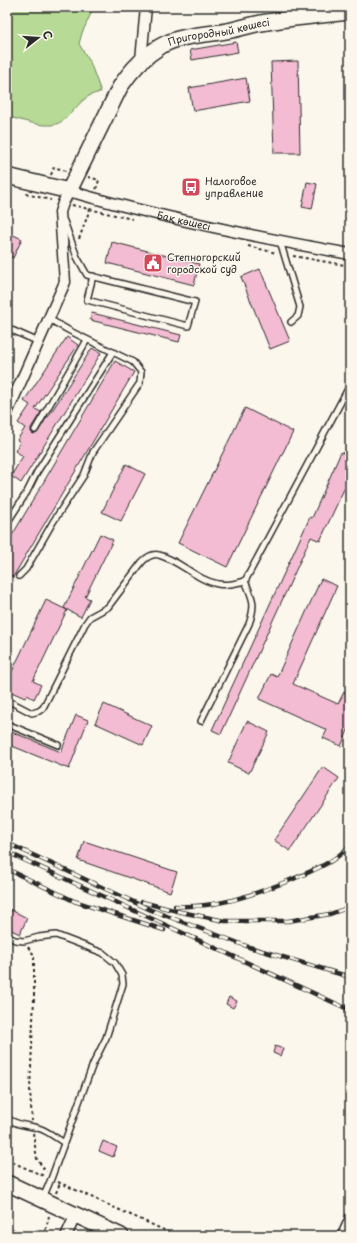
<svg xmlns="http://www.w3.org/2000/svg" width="357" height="1243" viewBox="0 0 357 1243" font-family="'Playpen Sans',sans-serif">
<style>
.green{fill:#b7db96;stroke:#718360}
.building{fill:#f3bcd3;stroke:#2b2b2b}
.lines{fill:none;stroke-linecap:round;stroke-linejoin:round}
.lane-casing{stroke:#2b2b2b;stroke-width:8}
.street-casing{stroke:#2b2b2b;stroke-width:13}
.secondary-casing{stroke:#2b2b2b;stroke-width:18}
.path{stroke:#2b2b2b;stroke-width:2;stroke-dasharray:3 3;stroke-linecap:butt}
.lane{stroke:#fbf7ec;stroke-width:5}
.street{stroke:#fbf7ec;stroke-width:10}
.secondary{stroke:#fbf7ec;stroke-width:15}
.rail-casing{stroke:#2b2b2b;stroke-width:4.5}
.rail{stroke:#fbf7ec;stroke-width:3;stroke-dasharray:9;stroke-linecap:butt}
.labels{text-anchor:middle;stroke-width:3;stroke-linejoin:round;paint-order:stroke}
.street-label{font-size:10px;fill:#2b2b2b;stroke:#fbf7ec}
.poi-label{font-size:10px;fill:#2b2b2b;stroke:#fbf7ec;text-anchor:start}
</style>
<rect width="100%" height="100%" fill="#fbf7ec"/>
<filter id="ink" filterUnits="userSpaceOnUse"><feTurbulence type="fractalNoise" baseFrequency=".025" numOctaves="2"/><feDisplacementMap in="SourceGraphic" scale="8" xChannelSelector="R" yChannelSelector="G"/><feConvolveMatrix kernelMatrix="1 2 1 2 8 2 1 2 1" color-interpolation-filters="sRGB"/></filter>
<g filter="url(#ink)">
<path class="green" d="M 7,7 L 94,7 L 82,33 L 79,44 L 90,62 L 101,92 C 97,93 92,94 89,96 C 75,104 67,125 50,125 C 35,126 21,119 7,117 Z"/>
<g class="building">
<path d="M 236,42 L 238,52 L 192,60 L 190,50 Z"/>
<path d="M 298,61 L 300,153 L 274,153 L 271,62 Z"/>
<path d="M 246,78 L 250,101 L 193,111 L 189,88 Z"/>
<path d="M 307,182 L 317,184 L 312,209 L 302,207 Z"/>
<path d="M 7,232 L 22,239 L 13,258 L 7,255 Z"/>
<path d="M 112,242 L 199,264 L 194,285 L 107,263 Z"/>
<path d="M 260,269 L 290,341 L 270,349 L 241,277 Z"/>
<path d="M 92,313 L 181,335 L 179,342 L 90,320 Z"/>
<path d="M 67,337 L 78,345 L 35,409 L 41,412 L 31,428 L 31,432 L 33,434 L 38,432 L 47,417 L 48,417 L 92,348 L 101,353 L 21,483 L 11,476 L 23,456 L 15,451 L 20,442 L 17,440 L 25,428 L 18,423 L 30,405 L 24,401 Z"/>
<path d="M 115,361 L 134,372 L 13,577 L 7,573 L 7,544 Z"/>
<path d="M 245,408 L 293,432 L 227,567 L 178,543 Z"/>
<path d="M 341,452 L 350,456 L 350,476 L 320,541 L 311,537 L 221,734 L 212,730 L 310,517 L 312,518 Z"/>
<path d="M 126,464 L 145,474 L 121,521 L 102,512 Z"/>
<path d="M 100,534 L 113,540 L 85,597 L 90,599 L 81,617 L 64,608 Z"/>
<path d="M 321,579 L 337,586 L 293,684 L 338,704 L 344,692 L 350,695 L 350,726 L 341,746 L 323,738 L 327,730 L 259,699 L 271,674 L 277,677 Z"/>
<path d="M 46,600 L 67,610 L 33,681 L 41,685 L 34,699 L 27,695 L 25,698 L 7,690 L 7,682 Z"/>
<path d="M 104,704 L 152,726 L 143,745 L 95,723 Z"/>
<path d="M 76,715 L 88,720 L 69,769 L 7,744 L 7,730 L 61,752 Z"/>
<path d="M 247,721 L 269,732 L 249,773 L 228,763 Z"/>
<path d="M 323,767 L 339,778 L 290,851 L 274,840 Z"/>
<path d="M 84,841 L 177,872 L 170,892 L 78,860 Z"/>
<path d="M 7,908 L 27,918 L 20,934 L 7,928 Z"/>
<path d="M 229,997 L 237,1001 L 233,1008 L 226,1004 Z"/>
<path d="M 275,1046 L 283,1049 L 280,1056 L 273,1053 Z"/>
<path d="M 103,1141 L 117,1147 L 113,1157 L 99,1151 Z"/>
</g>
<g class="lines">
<g class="lane-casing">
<g id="lane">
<path d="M 64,221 L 77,257 L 87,275 L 195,302 L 188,326 L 87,300 L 93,276"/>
<path d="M 280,241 L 300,307 L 298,316 L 291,322"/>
<path d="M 7,328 L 39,342"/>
<path d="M 35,430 L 87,340"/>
<path d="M 7,523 L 27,492 L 37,472 L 113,352"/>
<path d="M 19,576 L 26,569 L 53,522 L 84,475 L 93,452 L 140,383 L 141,372 L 133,362 L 70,331 L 49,319"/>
<path d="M 7,700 L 32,713 L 39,711 L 43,708 L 85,624 L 90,617 L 108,607 L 142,562 C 146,558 152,553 159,555 C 179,560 196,580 218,584 C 227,586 237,583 245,581"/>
<path d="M 201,721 L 249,624 C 256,604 253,599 245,581 L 350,385"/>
<path d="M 7,724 L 58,745"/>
<path d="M 7,936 L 15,940 L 24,941 L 39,937 L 56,935 L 103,953 L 115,963 L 122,975 L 123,984 L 106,1038 L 93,1064 L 51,1179 L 43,1198"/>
<path d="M 7,1118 C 17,1126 29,1125 41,1129 C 49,1132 56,1138 63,1142"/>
<path d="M 340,1236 L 350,1214"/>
</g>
</g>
<g class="street-casing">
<g id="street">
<path d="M 141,60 L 146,7"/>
<path id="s1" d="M 7,413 L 65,282 L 60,212 L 63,203 L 69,191 C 161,218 256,237 350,254"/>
<path d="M 66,1236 L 76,1214"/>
</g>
</g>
<g class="secondary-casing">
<g id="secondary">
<path id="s2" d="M 7,176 L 69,191 L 120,87 C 131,70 143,57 161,46 C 182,34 209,35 232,30 C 240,28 248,26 256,24 C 287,18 319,15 350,12"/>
<path d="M 7,1183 L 121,1236"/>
</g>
</g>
<g class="path">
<path d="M 51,175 L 54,167 L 66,171"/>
<path d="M 88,177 L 99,180 L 96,190"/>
<path d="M 26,194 L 51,200"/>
<path d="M 72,205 L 132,219"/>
<path d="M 79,239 L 90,209"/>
<path d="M 248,246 L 276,253"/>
<path d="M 293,256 L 350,266"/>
<path d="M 7,578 L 14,578"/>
<path d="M 28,947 L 34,955 L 34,998 L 30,1090 L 32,1121"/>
<path d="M 33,1133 L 37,1159 L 46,1172"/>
<path d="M 7,1160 L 44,1176"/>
<path d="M 58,1182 L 177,1236"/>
<path d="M 56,1193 L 60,1183"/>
<path d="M 7,1227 L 27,1236"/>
<path d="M 44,1236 L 49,1216"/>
</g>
<use href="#lane" class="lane"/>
<use href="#street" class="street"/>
<use href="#secondary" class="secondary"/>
<g class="rail-casing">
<g id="rail">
<path d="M 7,843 L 151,910 L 249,947 L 350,977"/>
<path d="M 7,852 L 350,1010"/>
<path d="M 7,869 L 74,901 L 164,930"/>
<path d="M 142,902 L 181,912 L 225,921 L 288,921 L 330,914 L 350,907"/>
<path d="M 175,906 C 213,908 243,898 278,885 C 296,878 314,871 331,861 C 338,857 344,851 350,846"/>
</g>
</g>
<use href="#rail" class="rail"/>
</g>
</g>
<defs>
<g id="bus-square" transform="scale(1)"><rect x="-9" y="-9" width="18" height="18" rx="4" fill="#d1495b" stroke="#fbf7ec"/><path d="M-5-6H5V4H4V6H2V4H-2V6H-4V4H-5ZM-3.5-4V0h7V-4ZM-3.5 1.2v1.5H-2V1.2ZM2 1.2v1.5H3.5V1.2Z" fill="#fff"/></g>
<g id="civic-square" transform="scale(1)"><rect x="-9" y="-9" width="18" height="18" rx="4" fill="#d1495b" stroke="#fbf7ec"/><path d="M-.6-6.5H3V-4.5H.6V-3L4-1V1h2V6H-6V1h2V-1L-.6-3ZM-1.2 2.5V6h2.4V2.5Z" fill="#fff"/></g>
</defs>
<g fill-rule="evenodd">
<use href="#bus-square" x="191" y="187"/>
<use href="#civic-square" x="153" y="263"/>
</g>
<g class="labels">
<g class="street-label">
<text dy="4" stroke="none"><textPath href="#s2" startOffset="298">Пригородный көшесі</textPath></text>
<text dy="4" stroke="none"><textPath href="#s1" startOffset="355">Бақ көшесі</textPath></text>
</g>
<g class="poi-label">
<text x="205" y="185">Налоговое<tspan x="205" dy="12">управление</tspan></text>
<text x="167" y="261">Степногорский<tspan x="167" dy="12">городской суд</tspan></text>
</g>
</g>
<rect width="357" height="1243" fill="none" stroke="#fbf7ec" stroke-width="24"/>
<rect x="12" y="12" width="333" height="1219" fill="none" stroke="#2b2b2b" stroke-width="1.5" filter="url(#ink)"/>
<g transform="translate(38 38) rotate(73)" stroke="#fbf7ec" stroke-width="3" paint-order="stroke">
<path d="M0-3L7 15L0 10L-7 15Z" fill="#2b2b2b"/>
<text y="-6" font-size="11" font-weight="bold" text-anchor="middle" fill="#2b2b2b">С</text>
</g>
</svg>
